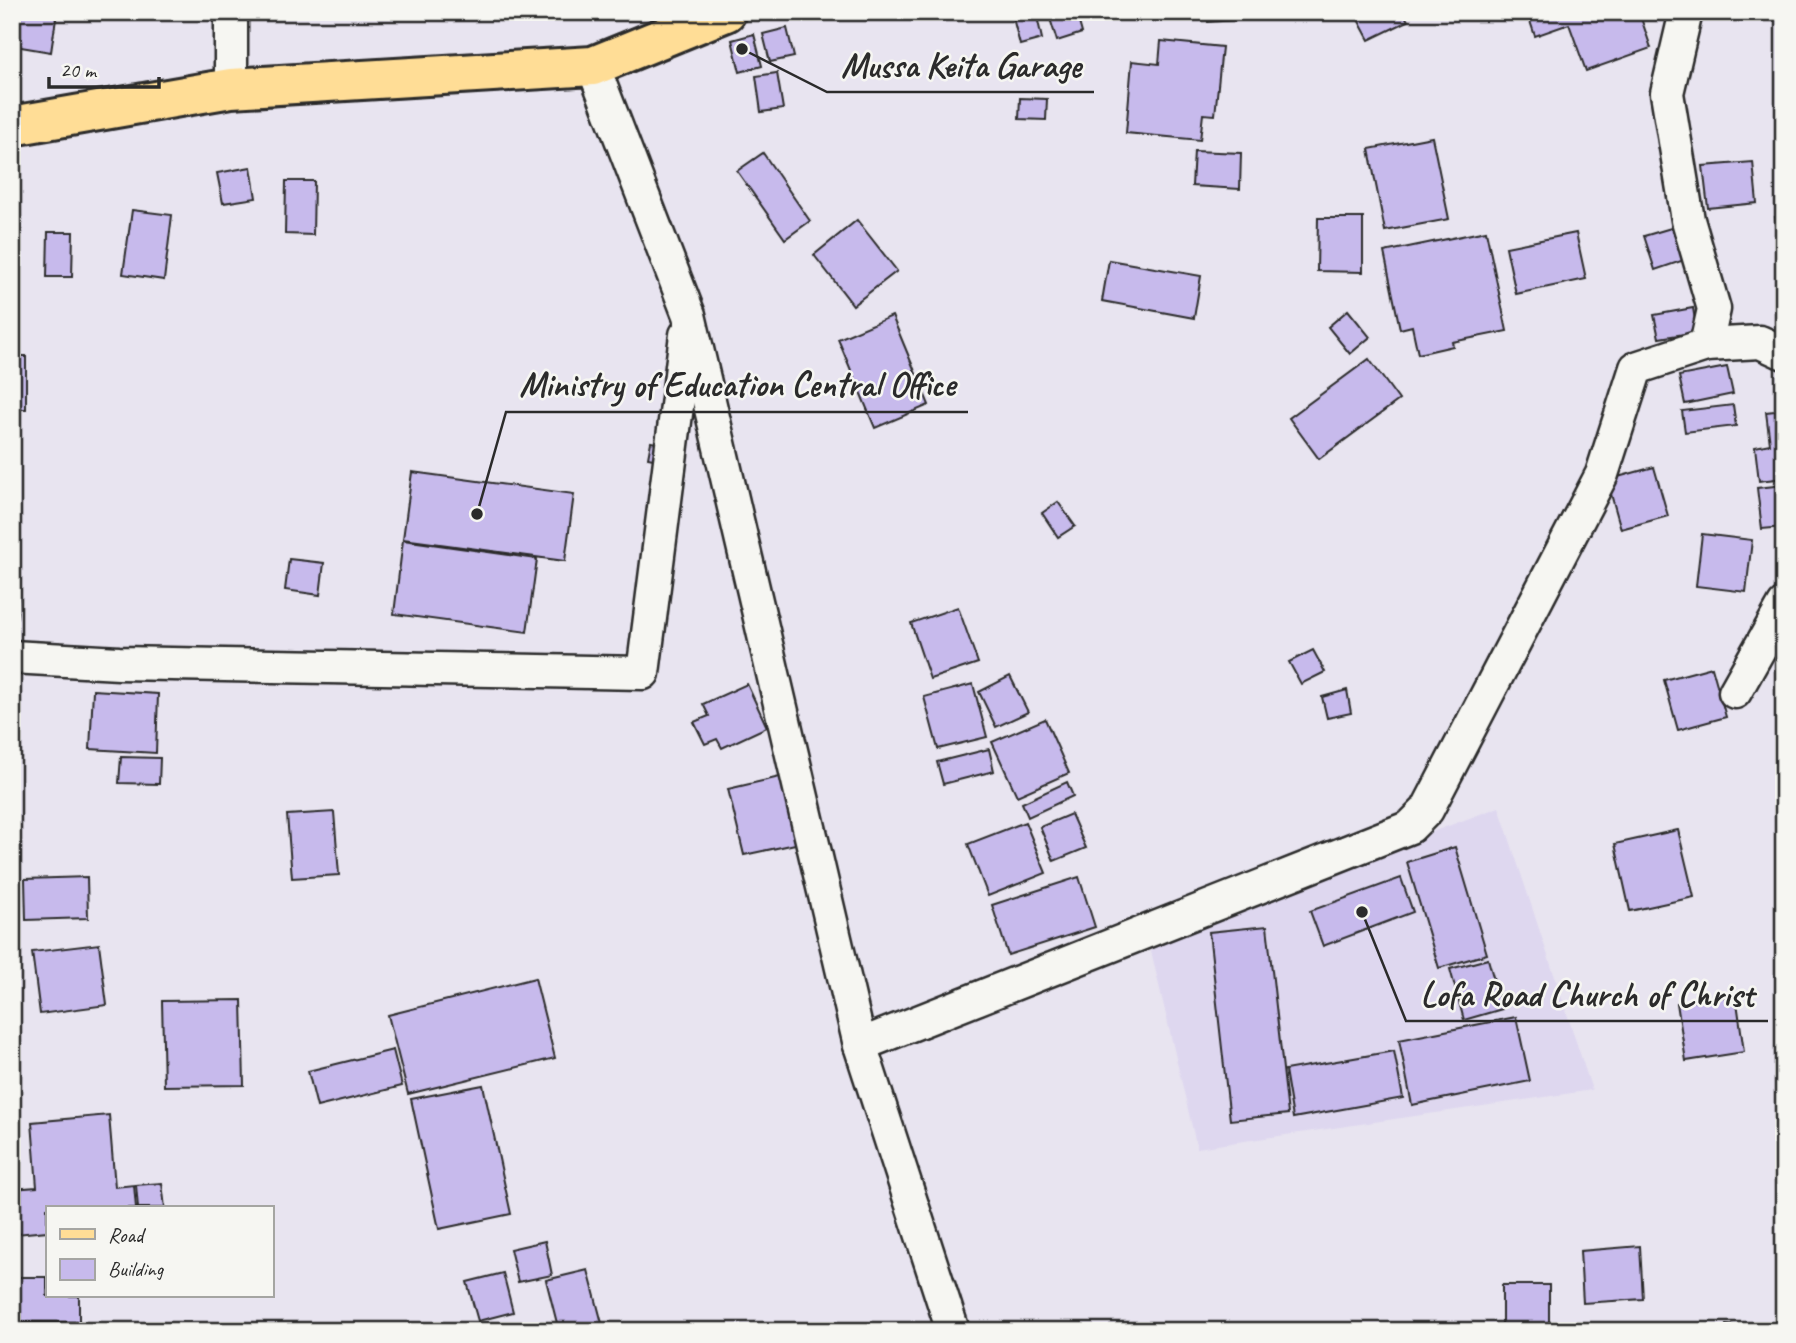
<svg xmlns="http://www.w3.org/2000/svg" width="1796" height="1343" viewBox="0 0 1796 1343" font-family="Caveat,sans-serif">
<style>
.built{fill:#ded7ef}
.building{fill:#c7baec;stroke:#2b2b2b;stroke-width:2}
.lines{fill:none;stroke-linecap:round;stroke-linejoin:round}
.street-casing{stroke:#2b2b2b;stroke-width:37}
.primary-casing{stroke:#2b2b2b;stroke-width:44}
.street{stroke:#f6f6f2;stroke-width:32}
.primary{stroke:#ffdd96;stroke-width:38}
.leader{fill:none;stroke:#2b2b2b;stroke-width:2.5}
.callout-dot{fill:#2b2b2b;stroke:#f6f6f2;stroke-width:2.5}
.callout-label{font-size:35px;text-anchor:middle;font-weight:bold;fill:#2b2b2b;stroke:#f6f6f2;stroke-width:5;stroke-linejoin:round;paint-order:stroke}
</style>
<rect width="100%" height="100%" fill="#e8e4f0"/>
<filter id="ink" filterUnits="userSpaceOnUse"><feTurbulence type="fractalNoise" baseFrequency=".0143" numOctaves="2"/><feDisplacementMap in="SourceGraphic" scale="14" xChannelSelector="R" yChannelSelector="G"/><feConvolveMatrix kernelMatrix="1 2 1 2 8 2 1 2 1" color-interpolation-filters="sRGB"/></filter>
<g filter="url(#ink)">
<path class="built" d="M 1499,807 L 1592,1090 L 1197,1148 L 1148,938 Z"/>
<g class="building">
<path d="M 21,12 L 57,12 L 51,52 L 15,46 Z"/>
<path d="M 1020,12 L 1036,12 L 1042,39 L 1020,45 L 1012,14 Z"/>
<path d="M 1048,12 L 1076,12 L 1082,33 L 1057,41 Z"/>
<path d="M 1207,12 L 1234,12 L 1235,20 L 1208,22 Z"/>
<path d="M 1354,12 L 1403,12 L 1408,21 L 1369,40 Z"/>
<path d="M 1527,12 L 1639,12 L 1651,48 L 1586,71 L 1569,24 L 1535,36 Z"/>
<path d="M 787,28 L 794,57 L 770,62 L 763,34 Z"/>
<path d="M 754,34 L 762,66 L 740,72 L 732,40 Z"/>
<path d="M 1161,41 L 1222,47 L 1215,115 L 1203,114 L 1200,140 L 1126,133 L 1132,61 L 1159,64 Z"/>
<path d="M 777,73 L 783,109 L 761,112 L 756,76 Z"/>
<path d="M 1020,98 L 1047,99 L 1046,120 L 1019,119 Z"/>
<path d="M 1432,137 L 1449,219 L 1385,231 L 1369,149 Z"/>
<path d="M 1194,151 L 1241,153 L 1240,189 L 1192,186 Z"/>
<path d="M 763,153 L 810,221 L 785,239 L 737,171 Z"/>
<path d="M 1753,162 L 1757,203 L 1708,208 L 1703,166 Z"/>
<path d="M 251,167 L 256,198 L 223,203 L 217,173 Z"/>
<path d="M 286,181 L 314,181 L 313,235 L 285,234 Z"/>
<path d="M 132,210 L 172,215 L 164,280 L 123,274 Z"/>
<path d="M 1784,215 L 1784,260 L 1783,260 L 1775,217 Z"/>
<path d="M 1318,218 L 1363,218 L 1363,272 L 1317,271 Z"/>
<path d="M 857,220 L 897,271 L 853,305 L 814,255 Z"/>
<path d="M 1688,223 L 1699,255 L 1655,270 L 1644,236 Z"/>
<path d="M 1486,231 L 1507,331 L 1452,342 L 1453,346 L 1418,354 L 1412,326 L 1400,329 L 1384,252 Z"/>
<path d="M 48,232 L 73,232 L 72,277 L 47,277 Z"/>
<path d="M 1576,233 L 1586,279 L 1516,294 L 1506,247 Z"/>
<path d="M 1109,260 L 1201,276 L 1194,318 L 1102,301 Z"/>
<path d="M 1693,308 L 1697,332 L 1659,338 L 1654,315 Z"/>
<path d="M 1348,310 L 1370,337 L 1350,354 L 1328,327 Z"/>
<path d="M 892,316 L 929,405 L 875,428 L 838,339 Z"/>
<rect x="12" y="356" width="14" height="53"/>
<path d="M 1369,359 L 1399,400 L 1319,459 L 1289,418 Z"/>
<path d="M 1727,367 L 1733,394 L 1685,404 L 1679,376 Z"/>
<path d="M 1733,405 L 1736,426 L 1685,432 L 1682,411 Z"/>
<path d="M 1784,410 L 1784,478 L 1759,481 L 1755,447 L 1770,444 L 1766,412 Z"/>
<path d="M 651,442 L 671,446 L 668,462 L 648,458 Z"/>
<path d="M 1654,467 L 1668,516 L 1621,529 L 1607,480 Z"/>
<path d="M 412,472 L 574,494 L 565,561 L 403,539 Z"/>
<path d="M 1784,485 L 1784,527 L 1762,529 L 1757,488 Z"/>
<path d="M 1058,502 L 1075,526 L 1058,537 L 1042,513 Z"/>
<path d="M 1702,534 L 1752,540 L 1746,592 L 1696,586 Z"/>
<path d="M 403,540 L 537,559 L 527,632 L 394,614 Z"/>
<path d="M 289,559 L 324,563 L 320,595 L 285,590 Z"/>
<path d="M 12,569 L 20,570 L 17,620 L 12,620 Z"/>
<path d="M 958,607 L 978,663 L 930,679 L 911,623 Z"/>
<path d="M 1313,650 L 1325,672 L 1301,684 L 1289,662 Z"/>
<path d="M 1712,667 L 1726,717 L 1678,730 L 1664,680 Z"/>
<path d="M 1010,676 L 1028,712 L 996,727 L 979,692 Z"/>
<path d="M 747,684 L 767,727 L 722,748 L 717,739 L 705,744 L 694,722 L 709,716 L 703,704 Z"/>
<path d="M 973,684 L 987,737 L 938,749 L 924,697 Z"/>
<path d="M 93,690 L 158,694 L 156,753 L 90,749 Z"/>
<path d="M 1347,690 L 1351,713 L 1327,718 L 1322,697 Z"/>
<path d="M 1045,719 L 1069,773 L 1017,796 L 992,742 Z"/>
<path d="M 989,749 L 994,771 L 943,784 L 937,762 Z"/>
<path d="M 121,757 L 160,758 L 159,784 L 119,783 Z"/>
<path d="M 784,776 L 800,843 L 744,855 L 728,789 Z"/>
<path d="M 1067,782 L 1073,796 L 1028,817 L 1022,803 Z"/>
<path d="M 334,812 L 339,875 L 292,878 L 287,815 Z"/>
<path d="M 1071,814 L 1086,848 L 1054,861 L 1040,827 Z"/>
<path d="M 1025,822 L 1046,873 L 988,896 L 968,844 Z"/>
<path d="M 1678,830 L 1694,897 L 1630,911 L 1615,844 Z"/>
<path d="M 1455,847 L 1487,954 L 1439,968 L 1407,862 Z"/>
<path d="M 87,877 L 88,918 L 26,920 L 25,879 Z"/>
<path d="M 1079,877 L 1095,927 L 1008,955 L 992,905 Z"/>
<path d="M 1401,878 L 1413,912 L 1323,946 L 1310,911 Z"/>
<path d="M 1267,926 L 1288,1114 L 1230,1120 L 1209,932 Z"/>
<path d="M 99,944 L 107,1005 L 40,1014 L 32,952 Z"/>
<path d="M 1488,959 L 1502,1009 L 1464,1020 L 1450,969 Z"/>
<path d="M 535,978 L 555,1058 L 408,1094 L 388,1015 Z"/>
<path d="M 1736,995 L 1744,1052 L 1686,1061 L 1677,1003 Z"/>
<path d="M 242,1000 L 244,1085 L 164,1086 L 162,1001 Z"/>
<path d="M 1516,1017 L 1530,1081 L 1412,1105 L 1399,1040 Z"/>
<path d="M 393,1050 L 402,1086 L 317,1107 L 308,1071 Z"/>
<path d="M 1394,1051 L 1403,1098 L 1293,1118 L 1285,1070 Z"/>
<path d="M 483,1085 L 511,1214 L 439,1229 L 411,1099 Z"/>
<path d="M 109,1115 L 115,1187 L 134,1185 L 136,1208 L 47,1208 L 47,1231 L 16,1234 L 12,1189 L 37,1187 L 32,1122 Z"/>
<path d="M 162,1183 L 165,1208 L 138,1208 L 136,1185 Z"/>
<path d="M 545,1241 L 552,1275 L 518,1282 L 510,1249 Z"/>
<path d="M 1640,1246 L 1643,1299 L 1583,1303 L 1580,1251 Z"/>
<path d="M 588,1270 L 604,1331 L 559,1331 L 546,1280 Z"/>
<path d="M 503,1273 L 513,1312 L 478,1321 L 467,1282 Z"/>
<path d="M 12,1277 L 47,1277 L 47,1296 L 79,1296 L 79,1322 L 12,1322 Z"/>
<rect x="1502" y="1285" width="47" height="42"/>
<path d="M 78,1325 L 78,1331 L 40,1331 L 40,1328 Z"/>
<path d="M 1726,1325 L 1776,1329 L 1776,1331 L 1725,1331 Z"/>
</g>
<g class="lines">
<g class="street-casing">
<g id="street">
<path d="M 593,66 L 689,315 L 860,1045 L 953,1331"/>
<path d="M 231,88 L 231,12"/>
<path d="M 1706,345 L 1760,342 L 1784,353"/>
<path d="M 12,657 L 119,663 L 643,673 L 686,335"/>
<path d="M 1735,692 L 1784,605"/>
<path d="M 860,1045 L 1410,827 L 1427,810 L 1602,474 L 1636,368 L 1706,345 L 1714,309 L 1688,220 L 1667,93 L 1686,12"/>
</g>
</g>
<g class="primary-casing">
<path id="primary" d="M 12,126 L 231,88 L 593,66 L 726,12"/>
</g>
<use href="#street" class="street"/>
<use href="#primary" class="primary"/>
</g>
</g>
<path class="leader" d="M742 49L827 92H1094M477 514L506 412H968M1362 912L1406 1021H1768"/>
<g class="callout-dot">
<circle cx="742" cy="49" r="7"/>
<circle cx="477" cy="514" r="7"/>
<circle cx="1362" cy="912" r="7"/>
</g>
<g class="callout-label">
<text x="961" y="77">Mussa Keita Garage</text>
<text x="737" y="396">Ministry of Education Central Office</text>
<text x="1587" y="1006">Lofa Road Church of Christ</text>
</g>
<rect width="1796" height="1343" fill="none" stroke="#f6f6f2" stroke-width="42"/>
<rect x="21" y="21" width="1754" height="1301" fill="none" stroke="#2b2b2b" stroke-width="2.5" filter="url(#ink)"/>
<rect x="46" y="1206" width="228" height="91" fill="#f6f6f2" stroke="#a5a5a2" stroke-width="2"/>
<rect x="60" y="1229" width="35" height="10" fill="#ffdd96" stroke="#a5a5a2" stroke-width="2"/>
<text x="108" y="1242" font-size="21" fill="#2b2b2b">Road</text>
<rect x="60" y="1259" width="35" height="21" fill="#c7baec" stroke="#a5a5a2" stroke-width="2"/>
<text x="108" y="1276" font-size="21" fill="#2b2b2b">Building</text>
<path d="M49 77v10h110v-10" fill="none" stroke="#2b2b2b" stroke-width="3.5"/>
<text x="60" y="77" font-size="21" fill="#2b2b2b" stroke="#f6f6f2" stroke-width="5" paint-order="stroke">20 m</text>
</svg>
